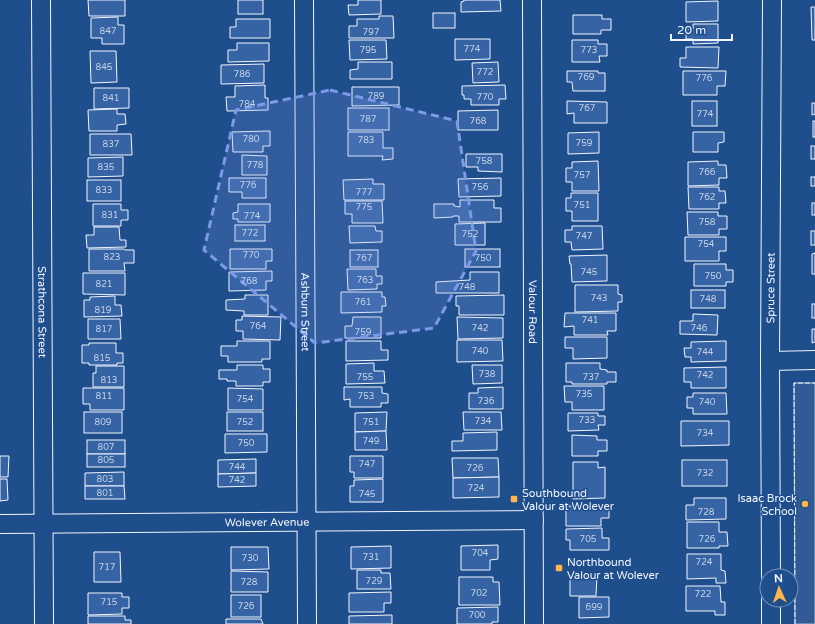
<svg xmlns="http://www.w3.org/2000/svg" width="815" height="624" viewBox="0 0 815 624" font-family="'Varela Round',sans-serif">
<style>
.built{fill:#305b95;stroke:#a8bbd7}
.building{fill:#3563a3;stroke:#f2f6ff}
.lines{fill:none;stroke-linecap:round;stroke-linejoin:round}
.minor-casing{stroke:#f2f6ff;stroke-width:20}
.minor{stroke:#1f4e8c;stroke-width:18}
.fence{stroke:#f2f6ff;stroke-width:1;stroke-dasharray:5 2;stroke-linecap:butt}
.marked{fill:#7d9aea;fill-opacity:0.2;stroke:#7d9aea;stroke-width:3;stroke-dasharray:8 5;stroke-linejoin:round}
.poi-dot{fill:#ffb74d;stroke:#1f4e8c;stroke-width:1.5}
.labels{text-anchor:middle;stroke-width:3;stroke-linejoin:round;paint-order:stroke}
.number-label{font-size:9px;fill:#c3d1e8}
.street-label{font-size:11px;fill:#f2f6ff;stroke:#1f4e8c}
.poi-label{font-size:11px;fill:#f2f6ff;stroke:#1f4e8c;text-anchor:start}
</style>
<rect width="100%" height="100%" fill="#1f4e8c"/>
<path class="built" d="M 794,383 L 815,383 L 815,624 L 795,624 Z"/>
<g class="building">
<path d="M 88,0 L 125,0 L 125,16 L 89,16 Z"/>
<rect x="238" y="0" width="25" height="14"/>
<path d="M 358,0 L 381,0 L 381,14 L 349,15 L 348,5 L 358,5 Z"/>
<path d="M 464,0 L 500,0 L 501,11 L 461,12 L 461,2 L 464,1 Z"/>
<path d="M 718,1 L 718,21 L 686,22 L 686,2 Z"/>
<path d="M 811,7 L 815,7 L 815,40 L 812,40 Z"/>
<rect x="433" y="13" width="22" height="15"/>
<path d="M 573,15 L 602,15 L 602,19 L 611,19 L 611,30 L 601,30 L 601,34 L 573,34 Z"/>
<path d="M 379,16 L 393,16 L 394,38 L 349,38 L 349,26 L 357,26 L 357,19 L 379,19 Z"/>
<path d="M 118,17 L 118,25 L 124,25 L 124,44 L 102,44 L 102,38 L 91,38 L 91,18 Z"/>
<path d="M 236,19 L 270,19 L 270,38 L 230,38 L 230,27 L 236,27 Z"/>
<path d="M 693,24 L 718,24 L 718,43 L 693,44 L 693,39 L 686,39 L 686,29 L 693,29 Z"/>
<path d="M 455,39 L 490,39 L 490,59 L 455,60 Z"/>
<path d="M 349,40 L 386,40 L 387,59 L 350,60 Z"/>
<path d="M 572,40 L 598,40 L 598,44 L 607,44 L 607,56 L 599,56 L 600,62 L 572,62 Z"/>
<path d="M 237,43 L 269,43 L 269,61 L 228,62 L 228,50 L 237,50 Z"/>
<path d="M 686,47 L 719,47 L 718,68 L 680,67 L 680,58 L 686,58 Z"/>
<path d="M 90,51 L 116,51 L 117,82 L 91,83 Z"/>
<path d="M 358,62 L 392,62 L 392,79 L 350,79 L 350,70 L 358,69 Z"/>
<path d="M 498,62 L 499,82 L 473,83 L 472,63 Z"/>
<path d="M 264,64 L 264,83 L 221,84 L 221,65 Z"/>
<path d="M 567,71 L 598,71 L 598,73 L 605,73 L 605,91 L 573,91 L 572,82 L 567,82 Z"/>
<path d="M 683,71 L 726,71 L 725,86 L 717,86 L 717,95 L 683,95 Z"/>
<path d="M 265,85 L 265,98 L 268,98 L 268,110 L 227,111 L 226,97 L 235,97 L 235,86 Z"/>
<path d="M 505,85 L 506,99 L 499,99 L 499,105 L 471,105 L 471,99 L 464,99 L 464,95 L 462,95 L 462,86 Z"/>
<path d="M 352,87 L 399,87 L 399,105 L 352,106 Z"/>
<path d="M 94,88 L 129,88 L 129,108 L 94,109 Z"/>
<path d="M 567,101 L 607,102 L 607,123 L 574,123 L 574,113 L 567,114 Z"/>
<rect x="692" y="101" width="25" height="25"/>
<path d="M 812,103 L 815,103 L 815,114 L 812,115 Z"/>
<rect x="348" y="108" width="41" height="22"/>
<path d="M 117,109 L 117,114 L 125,114 L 126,124 L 117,125 L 117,131 L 89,131 L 88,110 Z"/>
<path d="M 498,110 L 498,130 L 458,130 L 458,111 Z"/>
<rect x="813" y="121" width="2" height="16"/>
<path d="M 270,131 L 270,146 L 263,146 L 263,152 L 233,152 L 232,132 Z"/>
<path d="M 348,132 L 383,132 L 383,148 L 393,148 L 393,159 L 382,160 L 383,156 L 348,156 Z"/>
<path d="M 599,132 L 599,153 L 568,154 L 568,133 Z"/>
<path d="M 693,132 L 724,132 L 724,142 L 718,143 L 718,152 L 693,152 Z"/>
<path d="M 90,134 L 131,134 L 132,155 L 90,155 Z"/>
<rect x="811" y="146" width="4" height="13"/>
<path d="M 466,154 L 502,154 L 502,172 L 478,171 L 478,167 L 466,167 Z"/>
<path d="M 242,155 L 267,156 L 267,175 L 242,175 Z"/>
<path d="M 123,157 L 123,176 L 88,177 L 88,158 Z"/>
<path d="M 598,161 L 599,191 L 572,191 L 572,182 L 566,182 L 566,168 L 572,168 L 572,162 Z"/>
<path d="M 718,161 L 718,165 L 726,165 L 727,178 L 719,178 L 719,185 L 688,186 L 688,162 Z"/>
<rect x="811" y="177" width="4" height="9"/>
<path d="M 229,178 L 266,178 L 266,198 L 242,198 L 242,192 L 229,192 Z"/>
<path d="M 501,178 L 501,196 L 459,197 L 458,179 Z"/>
<path d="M 373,179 L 373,184 L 384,184 L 384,200 L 344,200 L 343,180 Z"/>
<rect x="87" y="180" width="34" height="21"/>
<path d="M 688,187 L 719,187 L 719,191 L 725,191 L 726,203 L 719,203 L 719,209 L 689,209 Z"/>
<path d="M 571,193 L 598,193 L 598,221 L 572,221 L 572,211 L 566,211 L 566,198 L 571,198 Z"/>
<path d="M 460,200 L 494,200 L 494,208 L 501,208 L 501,222 L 459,222 L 459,216 L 453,216 L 453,217 L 434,218 L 434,204 L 454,204 L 454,206 L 460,207 Z"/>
<path d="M 345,201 L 382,201 L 383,223 L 352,223 L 352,214 L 345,214 Z"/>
<rect x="812" y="203" width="3" height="12"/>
<path d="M 93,204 L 121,204 L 121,210 L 128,210 L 128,220 L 121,220 L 121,226 L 93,226 Z"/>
<path d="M 238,204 L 270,204 L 270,222 L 238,222 L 238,219 L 233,219 L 233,213 L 238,212 Z"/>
<path d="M 687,212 L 718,212 L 718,216 L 727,216 L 727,229 L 719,229 L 719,235 L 688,235 Z"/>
<path d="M 485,223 L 485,245 L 455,245 L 455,224 Z"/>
<rect x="235" y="225" width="30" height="16"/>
<path d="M 349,226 L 375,226 L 376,231 L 382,231 L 382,242 L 350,243 Z"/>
<path d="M 572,226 L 602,226 L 603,249 L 572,250 L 571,242 L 565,242 L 565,230 L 572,230 Z"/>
<path d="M 94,227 L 119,227 L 120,240 L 126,240 L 126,247 L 87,248 L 86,235 L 94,235 Z"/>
<rect x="811" y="231" width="4" height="14"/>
<path d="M 685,237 L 726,237 L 726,251 L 719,251 L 719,261 L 685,261 Z"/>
<path d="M 89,249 L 124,249 L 125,250 L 134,250 L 134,263 L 124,263 L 125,271 L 89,271 Z"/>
<path d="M 230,249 L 272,249 L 272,261 L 266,261 L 266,269 L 230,269 Z"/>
<rect x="465" y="249" width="35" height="18"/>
<rect x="350" y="250" width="28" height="17"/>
<path d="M 815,253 L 815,274 L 812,274 L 812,254 Z"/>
<path d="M 607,255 L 607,281 L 572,282 L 571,264 L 570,264 L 569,256 Z"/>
<path d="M 694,264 L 726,264 L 726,270 L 733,270 L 733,282 L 726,282 L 726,286 L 694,286 Z"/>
<path d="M 347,269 L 376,269 L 376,276 L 382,276 L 382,284 L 377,284 L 377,289 L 348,290 Z"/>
<path d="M 272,271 L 272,281 L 266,281 L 266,290 L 229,291 L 229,272 Z"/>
<path d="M 470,272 L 499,272 L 499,293 L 436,293 L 436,282 L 470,280 Z"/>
<path d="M 83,273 L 125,273 L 125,295 L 83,294 Z"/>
<path d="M 575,285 L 618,285 L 618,294 L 622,295 L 622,302 L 618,302 L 618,311 L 575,312 Z"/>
<rect x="691" y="290" width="34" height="18"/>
<path d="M 341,292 L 382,292 L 382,297 L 385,297 L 386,306 L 382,306 L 382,312 L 341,313 Z"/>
<path d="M 245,295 L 268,295 L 268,315 L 244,315 L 244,311 L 226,310 L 226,300 L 245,299 Z"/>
<path d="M 504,295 L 504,315 L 459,315 L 459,306 L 456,306 L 456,296 Z"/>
<path d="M 115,296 L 115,305 L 121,305 L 122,316 L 84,317 L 84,300 L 90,300 L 90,297 Z"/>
<rect x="812" y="304" width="3" height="14"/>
<path d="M 565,313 L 616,313 L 616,331 L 607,331 L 608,335 L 574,335 L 574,326 L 564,327 Z"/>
<path d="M 693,314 L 718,315 L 717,335 L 680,334 L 680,321 L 693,321 Z"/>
<path d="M 242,316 L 281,317 L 280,340 L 243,339 L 243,331 L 236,331 L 236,320 L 242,320 Z"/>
<path d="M 353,317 L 381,317 L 381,338 L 345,338 L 345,326 L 352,326 Z"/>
<path d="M 457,317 L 503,318 L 503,338 L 458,339 Z"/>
<path d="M 88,319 L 120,319 L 121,339 L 88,339 Z"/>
<path d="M 812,329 L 815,329 L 815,342 L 812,343 Z"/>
<path d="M 565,337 L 607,337 L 607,358 L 573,359 L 573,348 L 565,348 Z"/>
<path d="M 457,340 L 502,340 L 503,361 L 457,362 Z"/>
<path d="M 237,341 L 270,341 L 270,359 L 262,359 L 262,362 L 228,362 L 228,356 L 221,356 L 221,346 L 237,346 Z"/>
<path d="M 346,341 L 381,341 L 381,350 L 388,350 L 388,360 L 346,361 Z"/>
<path d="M 726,341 L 726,361 L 691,362 L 691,357 L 685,357 L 684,348 L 691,348 L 691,342 Z"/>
<path d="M 89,343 L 116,343 L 116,353 L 123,353 L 123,363 L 117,363 L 117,365 L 89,365 L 89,363 L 82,363 L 82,345 L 89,345 Z"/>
<path d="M 374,363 L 374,371 L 384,371 L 385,383 L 346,384 L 346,364 Z"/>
<path d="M 566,363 L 600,363 L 600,369 L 607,370 L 607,372 L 616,372 L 616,382 L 607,382 L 607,384 L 572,384 L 572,382 L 566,382 Z"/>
<path d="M 237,365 L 263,365 L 263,369 L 270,369 L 270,382 L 263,382 L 263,386 L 236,386 L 236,381 L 227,381 L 227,379 L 219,379 L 219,370 L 237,370 Z"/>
<path d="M 472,365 L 502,365 L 502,383 L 473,384 Z"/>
<path d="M 96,366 L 124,366 L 124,387 L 93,387 L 93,373 L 96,373 Z"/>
<path d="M 726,367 L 726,388 L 691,388 L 691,382 L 684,382 L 684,368 Z"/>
<path d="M 564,386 L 604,386 L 604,410 L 572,410 L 572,402 L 565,402 Z"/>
<path d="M 344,387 L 382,387 L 382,393 L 388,394 L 388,403 L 381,403 L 381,407 L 350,407 L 350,399 L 344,400 Z"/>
<path d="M 503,387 L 503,409 L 469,409 L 469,393 L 478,393 L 478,388 Z"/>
<path d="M 83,388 L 124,388 L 124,410 L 90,410 L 90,404 L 83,404 Z"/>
<path d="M 228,388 L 263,389 L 263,410 L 228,410 Z"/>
<path d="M 693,393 L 726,393 L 727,414 L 693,414 L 693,408 L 687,408 L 687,397 L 693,397 Z"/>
<rect x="84" y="412" width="38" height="21"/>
<rect x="227" y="412" width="36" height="19"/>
<path d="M 387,412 L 386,431 L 355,432 L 355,413 Z"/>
<path d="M 463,412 L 501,412 L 502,430 L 464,430 Z"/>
<path d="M 568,413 L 598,413 L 598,416 L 605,416 L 605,425 L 598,425 L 599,430 L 568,431 Z"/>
<path d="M 681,421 L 729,421 L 729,445 L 681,446 Z"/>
<path d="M 386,431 L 387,450 L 355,450 L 355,432 Z"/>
<path d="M 497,432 L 497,450 L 452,451 L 452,441 L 463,441 L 463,433 Z"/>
<path d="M 225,434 L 267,434 L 267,452 L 225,453 Z"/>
<path d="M 572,435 L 597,436 L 597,440 L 607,440 L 607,451 L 598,451 L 598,456 L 572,456 Z"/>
<rect x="87" y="440" width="38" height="14"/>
<rect x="87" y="454" width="38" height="13"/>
<path d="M 0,456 L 9,456 L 8,477 L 0,477 Z"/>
<path d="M 350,456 L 383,456 L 383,478 L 354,478 L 354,472 L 350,472 Z"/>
<path d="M 452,458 L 498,458 L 499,477 L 453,478 Z"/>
<path d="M 256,459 L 256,473 L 218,474 L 218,460 Z"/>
<rect x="682" y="460" width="45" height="26"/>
<path d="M 573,462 L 598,462 L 598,468 L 605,467 L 605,498 L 573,499 Z"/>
<path d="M 124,472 L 124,486 L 85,486 L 85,473 Z"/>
<path d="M 256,473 L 256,486 L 218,487 L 218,474 Z"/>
<path d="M 499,477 L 499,497 L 453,498 L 453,478 Z"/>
<path d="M 0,479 L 7,479 L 8,500 L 0,501 Z"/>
<path d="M 383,479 L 383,502 L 350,502 L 350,486 L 354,486 L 354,480 Z"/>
<path d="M 85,486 L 124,486 L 125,499 L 85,499 Z"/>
<path d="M 694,498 L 726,498 L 726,519 L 686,520 L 686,505 L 694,505 Z"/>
<path d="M 566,506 L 609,506 L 609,518 L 601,518 L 601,526 L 566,526 Z"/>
<path d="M 687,522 L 719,522 L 719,532 L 727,532 L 728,546 L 719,546 L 719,548 L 687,548 Z"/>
<path d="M 602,528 L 602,538 L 609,538 L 609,550 L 570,550 L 570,540 L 566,540 L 566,529 Z"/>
<path d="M 498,545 L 498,559 L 490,560 L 490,570 L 461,570 L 461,546 Z"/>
<path d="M 391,546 L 391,568 L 351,569 L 351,547 Z"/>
<path d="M 231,547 L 268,547 L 269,569 L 231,570 Z"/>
<path d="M 94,552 L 120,552 L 121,582 L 94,582 Z"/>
<path d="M 687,554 L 721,554 L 721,570 L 725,571 L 726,583 L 716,583 L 716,578 L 687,579 Z"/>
<path d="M 357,570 L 381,570 L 381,573 L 390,573 L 391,589 L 357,589 Z"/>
<path d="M 231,571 L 268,572 L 268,592 L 231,592 Z"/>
<path d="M 570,576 L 597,576 L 596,596 L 570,596 Z"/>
<path d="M 459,577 L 493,577 L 493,582 L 499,582 L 500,605 L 459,605 Z"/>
<path d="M 686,586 L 720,586 L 721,602 L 725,602 L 725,615 L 715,615 L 715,611 L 686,611 Z"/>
<path d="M 391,592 L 391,603 L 384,603 L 384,612 L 349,612 L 349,593 Z"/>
<path d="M 88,593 L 122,593 L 122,597 L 129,597 L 129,608 L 122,608 L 122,614 L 88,615 Z"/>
<rect x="231" y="595" width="30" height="22"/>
<path d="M 579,597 L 609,597 L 609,617 L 579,618 Z"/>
<path d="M 498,607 L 498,622 L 492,622 L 492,624 L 457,624 L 457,608 Z"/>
<path d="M 392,615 L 392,624 L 349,624 L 349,616 Z"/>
<path d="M 88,616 L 125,616 L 125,620 L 131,620 L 131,624 L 88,624 Z"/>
<path d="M 226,619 L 261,619 L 263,624 L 226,624 Z"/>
</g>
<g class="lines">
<g class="minor-casing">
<g id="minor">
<path id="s1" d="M 41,0 L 44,624"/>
<path id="s2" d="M 304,0 L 307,624"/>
<path id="s3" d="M 532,0 L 534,624"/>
<path d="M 770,361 L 815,360"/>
<path id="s4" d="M 0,524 L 534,520"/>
<path id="s5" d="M 771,576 L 770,361 L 772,0"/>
<path d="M 771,600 L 771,624"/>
</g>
</g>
<use href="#minor" class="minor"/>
<path class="fence" d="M 795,624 L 794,383 L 815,383"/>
</g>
<path class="marked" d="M 330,90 L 457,121 L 476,251 L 434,328 L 315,343 L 204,250 L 236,110 Z"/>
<g class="poi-dot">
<rect x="510" y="495" width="8" height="8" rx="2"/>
<circle cx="805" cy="504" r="4"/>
<rect x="555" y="564" width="8" height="8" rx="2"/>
</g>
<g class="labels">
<g class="number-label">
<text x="108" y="34">847</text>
<text x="371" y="35">797</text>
<text x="472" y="52">774</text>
<text x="368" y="53">795</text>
<text x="589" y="53">773</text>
<text x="104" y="70">845</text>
<text x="485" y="75">772</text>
<text x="242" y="77">786</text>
<text x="586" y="80">769</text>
<text x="704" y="81">776</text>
<text x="376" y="99">789</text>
<text x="485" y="100">770</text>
<text x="111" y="101">841</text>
<text x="247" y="107">784</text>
<text x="587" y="111">767</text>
<text x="705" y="117">774</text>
<text x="368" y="122">787</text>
<text x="478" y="124">768</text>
<text x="251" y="142">780</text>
<text x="366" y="143">783</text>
<text x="584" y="146">759</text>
<text x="111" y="147">837</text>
<text x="484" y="164">758</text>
<text x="255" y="168">778</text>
<text x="106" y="170">835</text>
<text x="707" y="175">766</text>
<text x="582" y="178">757</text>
<text x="248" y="188">776</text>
<text x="480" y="190">756</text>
<text x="104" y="193">833</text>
<text x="364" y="195">777</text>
<text x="707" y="200">762</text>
<text x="582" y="208">751</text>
<text x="364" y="210">775</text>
<text x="110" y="218">831</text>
<text x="252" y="219">774</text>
<text x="707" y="225">758</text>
<text x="250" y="236">772</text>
<text x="470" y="237">752</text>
<text x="584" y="239">747</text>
<text x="706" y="247">754</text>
<text x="251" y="258">770</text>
<text x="112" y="260">823</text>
<text x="364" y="261">767</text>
<text x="483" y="261">750</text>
<text x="589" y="275">745</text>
<text x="713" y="279">750</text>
<text x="365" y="283">763</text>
<text x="249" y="284">768</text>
<text x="104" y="287">821</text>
<text x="467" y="290">748</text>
<text x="599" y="301">743</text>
<text x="708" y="302">748</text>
<text x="363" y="305">761</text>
<text x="103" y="313">819</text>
<text x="590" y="323">741</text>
<text x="258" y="329">764</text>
<text x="480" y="331">742</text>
<text x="699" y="331">746</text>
<text x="104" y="332">817</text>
<text x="363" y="335">759</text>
<text x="480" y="354">740</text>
<text x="705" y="355">744</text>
<text x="102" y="361">815</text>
<text x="487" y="377">738</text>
<text x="705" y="378">742</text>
<text x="365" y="380">755</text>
<text x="591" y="380">737</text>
<text x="109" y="383">813</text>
<text x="584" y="397">735</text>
<text x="104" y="399">811</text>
<text x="366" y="399">753</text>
<text x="245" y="402">754</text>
<text x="486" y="404">736</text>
<text x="707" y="405">740</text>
<text x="587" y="423">733</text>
<text x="483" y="424">734</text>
<text x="103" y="425">809</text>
<text x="245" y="425">752</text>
<text x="371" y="425">751</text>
<text x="705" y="436">734</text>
<text x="371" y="444">749</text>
<text x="246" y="446">750</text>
<text x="106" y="450">807</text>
<text x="106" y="463">805</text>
<text x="367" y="467">747</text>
<text x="237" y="470">744</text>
<text x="475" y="471">726</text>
<text x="705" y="476">732</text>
<text x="105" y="482">803</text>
<text x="237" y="483">742</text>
<text x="476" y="491">724</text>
<text x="105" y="496">801</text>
<text x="367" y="497">745</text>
<text x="706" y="515">728</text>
<text x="588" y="542">705</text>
<text x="707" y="542">726</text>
<text x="480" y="556">704</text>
<text x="371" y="560">731</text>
<text x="250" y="561">730</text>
<text x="704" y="565">724</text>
<text x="107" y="570">717</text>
<text x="374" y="584">729</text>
<text x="249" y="585">728</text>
<text x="479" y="596">702</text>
<text x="703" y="597">722</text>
<text x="109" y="605">715</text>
<text x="246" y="609">726</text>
<text x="594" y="610">699</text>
<text x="477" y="618">700</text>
</g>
<g class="street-label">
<text dy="4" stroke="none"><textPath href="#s5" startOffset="288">Spruce Street</textPath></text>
<text dy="4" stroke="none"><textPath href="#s1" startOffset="312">Strathcona Street</textPath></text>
<text dy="4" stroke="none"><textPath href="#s2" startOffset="312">Ashburn Street</textPath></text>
<text dy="4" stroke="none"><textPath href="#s3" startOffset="312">Valour Road</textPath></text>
<text dy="4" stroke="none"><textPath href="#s4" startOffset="267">Wolever Avenue</textPath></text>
</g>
<g class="poi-label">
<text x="522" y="497">Southbound<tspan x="522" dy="13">Valour at Wolever</tspan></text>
<text x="797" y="502" text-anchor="end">Isaac Brock<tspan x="797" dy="13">School</tspan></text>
<text x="567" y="566">Northbound<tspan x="567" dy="13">Valour at Wolever</tspan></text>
</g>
</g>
<g transform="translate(779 588) rotate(357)"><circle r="19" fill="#1f4e8c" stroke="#7391ba"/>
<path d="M0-3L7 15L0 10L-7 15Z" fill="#ffb74d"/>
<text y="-6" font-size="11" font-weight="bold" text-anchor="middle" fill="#f2f6ff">N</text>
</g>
<path d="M671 34v6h61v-6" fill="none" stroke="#f2f6ff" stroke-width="2"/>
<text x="677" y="34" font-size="12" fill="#f2f6ff" stroke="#1f4e8c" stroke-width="3" paint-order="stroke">20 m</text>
</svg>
